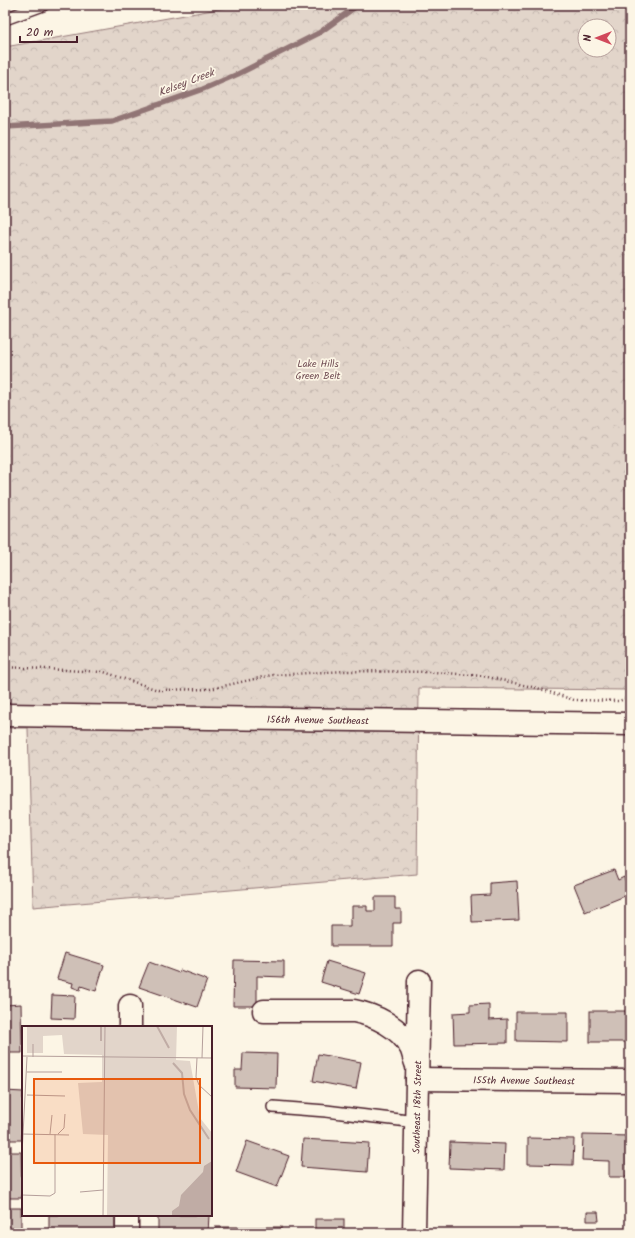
<svg xmlns="http://www.w3.org/2000/svg" width="635" height="1238" viewBox="0 0 635 1238" font-family="Kalam,sans-serif">
<style>
.park{fill:url(#park-crowns);stroke:#967a7a;fill-rule:evenodd}
.lines{fill:none;stroke-linecap:round;stroke-linejoin:round}
.stream{stroke:#917474;stroke-width:5.5}
.building{fill:#cfc0b7;stroke:#4a1f2b}
.lane-casing{stroke:#4a1f2b;stroke-width:14}
.street-casing{stroke:#4a1f2b;stroke-width:25}
.secondary-casing{stroke:#4a1f2b;stroke-width:25}
.path{stroke:#4a1f2b;stroke-width:2.5;stroke-dasharray:1 3;stroke-linecap:butt}
.lane{stroke:#fcf5e5;stroke-width:11}
.street{stroke:#fcf5e5;stroke-width:22}
.secondary{stroke:#fcf5e5;stroke-width:22}
.labels{text-anchor:middle;stroke-width:3.5;stroke-linejoin:round;paint-order:stroke}
.park-label{font-size:10px;fill:#704c53;stroke:#fcf5e5}
.street-label{font-size:10px;fill:#4a1f2b;stroke:#fcf5e5}
.water-label{font-size:11px;font-style:italic;fill:#6d4950;stroke:#fcf5e5}
.inset-river{fill:none;stroke:#c0aca5;stroke-width:2}
.inset-road{fill:none;stroke:#b59f9b;stroke-width:1}
.view{fill:#e8590c;fill-opacity:0.15;stroke:#e8590c;stroke-width:2}
.inset-edge{fill:none;stroke:#4a1f2b;stroke-width:2}
</style>
<defs>
<pattern id="park-crowns" width="20" height="18" patternUnits="userSpaceOnUse"><rect width="20" height="18" fill="#e2d5ca"/><path d="M2 6a3 3 0 1 1 6 0M12 15a3 3 0 1 1 6 0" fill="none" stroke="#c3b6ae"/></pattern>
</defs>
<rect width="100%" height="100%" fill="#fcf5e5"/>
<filter id="ink" filterUnits="userSpaceOnUse"><feTurbulence type="fractalNoise" baseFrequency=".025" numOctaves="2"/><feDisplacementMap in="SourceGraphic" scale="8" xChannelSelector="R" yChannelSelector="G"/><feConvolveMatrix kernelMatrix="1 2 1 2 8 2 1 2 1" color-interpolation-filters="sRGB"/></filter>
<g filter="url(#ink)">
<path class="park" d="M 241,5 L 630,5 L 630,690 L 419,688 L 417,874 L 33,907 L 28,728 L 5,728 L 5,47 ZM 585,26 L 609,26 L 609,50 L 585,50 Z"/>
<g class="lines">
<path class="stream" d="M 5,127 L 112,121 L 203,89 L 238,74 L 319,33 L 358,5"/>
</g>
<g class="building">
<path d="M 614,870 L 618,880 L 624,877 L 630,894 L 585,912 L 574,885 Z"/>
<path d="M 517,881 L 519,920 L 472,922 L 471,896 L 490,895 L 490,883 Z"/>
<path d="M 375,897 L 395,897 L 395,909 L 401,909 L 401,923 L 393,923 L 393,946 L 331,946 L 331,926 L 350,926 L 350,918 L 352,918 L 352,906 L 367,906 L 367,911 L 375,911 Z"/>
<path d="M 65,953 L 104,965 L 96,991 L 81,986 L 80,990 L 72,987 L 73,983 L 57,979 Z"/>
<path d="M 234,960 L 284,961 L 284,977 L 257,976 L 257,1006 L 233,1006 Z"/>
<path d="M 327,961 L 366,973 L 359,994 L 321,982 Z"/>
<path d="M 149,962 L 179,973 L 180,970 L 207,980 L 197,1007 L 139,987 Z"/>
<path d="M 52,995 L 75,996 L 74,1019 L 51,1018 Z"/>
<path d="M 21,1004 L 22,1053 L 5,1053 L 5,1005 Z"/>
<path d="M 489,1004 L 489,1020 L 507,1019 L 507,1043 L 454,1044 L 453,1013 L 470,1012 L 470,1005 Z"/>
<rect x="590" y="1011" width="40" height="31"/>
<path d="M 516,1012 L 568,1012 L 568,1042 L 516,1041 Z"/>
<path d="M 243,1053 L 277,1054 L 276,1088 L 235,1087 L 235,1070 L 242,1070 Z"/>
<path d="M 318,1054 L 361,1062 L 356,1089 L 313,1081 Z"/>
<path d="M 5,1091 L 23,1092 L 22,1140 L 5,1140 Z"/>
<path d="M 583,1135 L 630,1136 L 630,1177 L 609,1177 L 609,1161 L 582,1160 Z"/>
<path d="M 528,1138 L 574,1139 L 573,1165 L 528,1164 Z"/>
<path d="M 303,1139 L 369,1143 L 367,1172 L 301,1167 Z"/>
<path d="M 247,1141 L 289,1156 L 277,1187 L 236,1172 Z"/>
<path d="M 450,1142 L 505,1144 L 504,1170 L 449,1168 Z"/>
<path d="M 5,1145 L 11,1145 L 11,1152 L 21,1152 L 22,1198 L 5,1198 Z"/>
<rect x="5" y="1208" width="16" height="25"/>
<path d="M 587,1212 L 598,1212 L 599,1221 L 587,1221 Z"/>
<rect x="49" y="1215" width="66" height="18"/>
<path d="M 158,1215 L 209,1215 L 208,1233 L 158,1233 Z"/>
<rect x="315" y="1219" width="29" height="14"/>
<rect x="215" y="1227" width="66" height="6"/>
</g>
<g class="lines">
<g class="lane-casing">
<g id="lane">
<path d="M 5,19 L 43,5"/>
<path d="M 273,1107 L 326,1111 L 416,1122"/>
</g>
</g>
<g class="street-casing">
<g id="street">
<path d="M 264,1011 L 354,1011 C 375,1015 400,1027 411,1048 C 413,1052 414,1058 416,1063"/>
<path d="M 130,1027 L 130,1006"/>
<path id="s1" d="M 417,1079 L 630,1081"/>
<path d="M 127,1233 L 127,1215"/>
<path id="s2" d="M 414,1233 L 419,981"/>
</g>
</g>
<g class="secondary-casing">
<g id="secondary">
<path id="s3" d="M 5,715 L 630,724"/>
</g>
</g>
<path class="path" d="M 5,667 L 104,672 L 158,690 L 210,689 L 272,675 L 345,671 L 434,672 L 483,676 L 537,688 L 574,700 L 619,701 L 630,697"/>
<use href="#lane" class="lane"/>
<use href="#street" class="street"/>
<use href="#secondary" class="secondary"/>
</g>
</g>
<g class="labels">
<g class="park-label">
<text x="318" y="367">Lake Hills<tspan x="318" dy="12">Green Belt</tspan></text>
</g>
<g class="street-label">
<text dy="4" stroke="none"><textPath href="#s3" startOffset="313">156th Avenue Southeast</textPath></text>
<text dy="4" stroke="none"><textPath href="#s1" startOffset="107">155th Avenue Southeast</textPath></text>
<text dy="4" stroke="none"><textPath href="#s2" startOffset="126">Southeast 18th Street</textPath></text>
</g>
<g class="water-label">
<text transform="translate(186 82) rotate(-21)" y="4">Kelsey Creek</text>
</g>
</g>
<g transform="translate(22 1026)">
<rect width="190" height="190" fill="#fcf5e5"/>
<path d="M 5,0 L 155,0 L 154,34 L 168,35 L 178,92 L 190,107 L 190,143 L 162,190 L 85,190 L 86,109 L 61,108 L 56,57 L 80,56 L 80,29 L 42,28 L 40,9 L 21,10 L 21,27 L 5,27 Z" fill="#e2d5ca"/>
<path d="M 6,0 L 23,0 L 22,7 L 5,4 ZM 29,0 L 49,0 L 49,9 L 41,7 Z" fill="#e2d5ca"/>
<path d="M 190,135 L 190,190 L 150,190 L 150,185 L 157,180 L 159,169 L 181,146 L 182,140 Z" fill="#c0aca5"/>
<path class="inset-river" d="M 135,0 L 147,22M 79,15 L 79,0M 151,37 L 160,47 L 162,68 L 168,84 L 187,113"/>
<path class="inset-road" d="M 11,18 L 11,31M 0,30 L 190,32M 175,32 L 174,51 L 177,59 L 190,71M 180,32 L 181,0M 5,46 L 40,46M 5,69 L 43,70M 0,108 L 47,109M 28,108 L 30,89M 36,108 L 42,102 L 43,88M 0,128 L 5,31M 58,166 L 81,164M 0,169 L 28,170 L 33,167 L 33,108M 81,190 L 83,0"/>
<path class="view" d="M 12,53 L 178,53 L 178,137 L 12,137 Z"/>
<rect width="190" height="190" class="inset-edge"/>
</g>
<rect width="635" height="1238" fill="none" stroke="#fcf5e5" stroke-width="20"/>
<rect x="10" y="10" width="615" height="1218" fill="none" stroke="#4a1f2b" stroke-width="1.5" filter="url(#ink)"/>
<g transform="translate(597 38) rotate(270)"><circle r="19" fill="#fcf5e5" stroke="#b59f9b"/>
<path d="M0-3L7 15L0 10L-7 15Z" fill="#d1495b"/>
<text y="-6" font-size="11" font-weight="bold" text-anchor="middle" fill="#4a1f2b">N</text>
</g>
<path d="M20 36v6h57v-6" fill="none" stroke="#4a1f2b" stroke-width="2"/>
<text x="26" y="36" font-size="12" fill="#4a1f2b" stroke="#fcf5e5" stroke-width="3" paint-order="stroke">20 m</text>
</svg>
